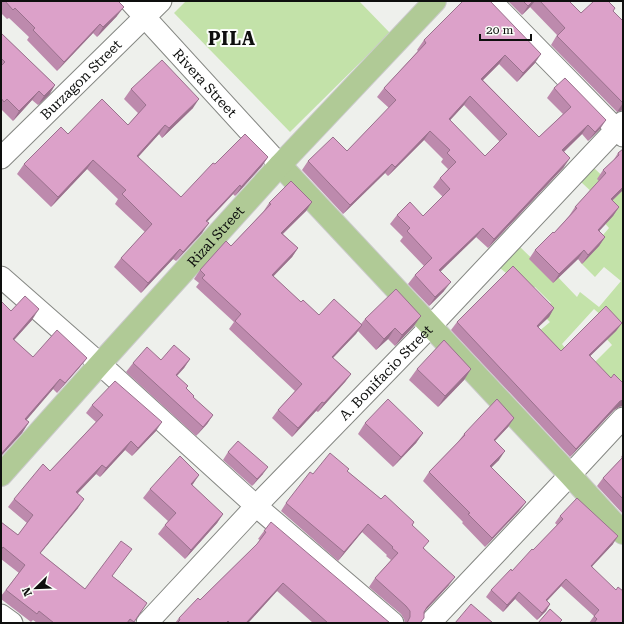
<svg xmlns="http://www.w3.org/2000/svg" width="624" height="624" viewBox="0 0 624 624" font-family="'Roboto Serif',serif">
<style>
.green{fill:#c3e2a9}
.lines{fill:none;stroke-linecap:round;stroke-linejoin:round}
.minor-casing{stroke:#858783;stroke-width:23}
.major-casing{stroke:#cacaca;stroke-width:24}
.minor{stroke:#fff;stroke-width:21}
.major{stroke:#b0ca96;stroke-width:22}
.wall{fill:#bd8aad;fill-rule:evenodd}
.shaded-wall{fill:#9a718d}
.building{fill:#dca1c9;stroke:#9a718d;fill-rule:evenodd}
.labels{text-anchor:middle;stroke-width:4;stroke-linejoin:round;paint-order:stroke}
.street-label{font-size:14px;fill:#0e0f0e;stroke:#fbfef9}
.district-label{font-size:18px;font-weight:bold;letter-spacing:1px;fill:#0e0f0e;stroke:#fbfef9}
</style>
<rect width="100%" height="100%" fill="#eef0ec"/>
<g class="green">
<path d="M 186,1 L 359,1 L 390,33 L 290,132 L 174,13 Z"/>
<path d="M 594,168 L 616,189 L 623,182 L 623,329 L 622,331 L 623,332 L 623,391 L 593,364 L 612,345 L 603,335 L 612,325 L 594,309 L 562,344 L 565,348 L 555,362 L 519,348 L 550,322 L 541,313 L 551,303 L 535,287 L 529,292 L 500,268 L 520,247 L 551,277 L 554,273 L 577,297 L 580,292 L 599,307 L 621,281 L 604,267 L 595,277 L 580,262 L 609,228 L 602,220 L 610,209 L 581,182 Z"/>
</g>
<g class="lines">
<g class="minor-casing">
<g id="minor">
<path id="s1" d="M 130,1 L 280,165"/>
<path d="M 491,1 L 623,136"/>
<path id="s2" d="M 1,158 L 161,1"/>
<path d="M 1,277 L 100,364 L 256,506 L 393,623"/>
<path d="M 1,615 L 12,623"/>
<path id="s3" d="M 147,623 L 256,506 L 430,327 L 623,122"/>
<path d="M 430,623 L 570,475 L 623,418"/>
</g>
</g>
<g class="major-casing">
<g id="major">
<path d="M 280,165 L 570,475 L 623,533"/>
<path id="s4" d="M 1,475 L 100,364 L 280,165 L 435,1"/>
</g>
</g>
<use href="#minor" class="minor"/>
<use href="#major" class="major"/>
</g>
<g class="wall">
<path d="M 1,1 L 118,1 L 117,16 L 97,37 L 93,33 L 57,71 L 27,40 L 29,37 L 9,18 L 7,19 L 1,13 Z"/>
<path d="M 463,1 L 535,63 L 517,82 L 499,64 L 483,80 L 539,137 L 563,114 L 547,98 L 554,88 L 600,129 L 588,141 L 582,134 L 564,152 L 564,167 L 488,248 L 476,237 L 440,271 L 444,291 L 429,306 L 408,284 L 415,275 L 424,266 L 400,241 L 403,237 L 390,224 L 397,215 L 423,216 L 443,197 L 433,187 L 440,178 L 448,169 L 441,162 L 443,159 L 424,140 L 388,176 L 385,173 L 343,214 L 302,170 L 308,161 L 347,151 L 389,108 L 377,97 L 384,88 L 418,51 L 417,50 L 424,40 ZM 464,105 L 500,142 L 485,156 L 450,120 Z"/>
<path d="M 508,1 L 569,1 L 581,13 L 613,11 L 623,21 L 623,110 L 617,112 L 551,45 L 557,35 L 530,7 L 522,15 Z"/>
<path d="M 1,33 L 55,85 L 49,95 L 38,105 L 32,100 L 13,121 L 1,109 Z"/>
<path d="M 131,89 L 193,108 L 162,138 L 159,134 L 138,157 L 181,197 L 215,164 L 268,157 L 262,166 L 235,196 L 233,194 L 207,222 L 202,233 L 176,261 L 173,259 L 141,293 L 114,267 L 121,258 L 145,232 L 115,204 L 118,199 L 87,169 L 51,207 L 17,174 L 24,164 L 68,134 L 128,125 L 138,113 L 124,99 Z"/>
<path d="M 623,149 L 623,190 L 612,201 L 619,207 L 613,216 L 599,231 L 605,237 L 599,246 L 582,264 L 578,259 L 553,283 L 529,259 L 535,250 L 554,233 L 569,216 L 575,207 L 599,181 L 597,179 L 603,170 L 613,161 L 618,153 Z"/>
<path d="M 312,202 L 306,211 L 283,234 L 298,248 L 292,257 L 273,276 L 301,302 L 319,315 L 361,324 L 365,319 L 414,326 L 395,346 L 388,339 L 376,350 L 358,331 L 333,358 L 351,374 L 345,382 L 318,412 L 316,411 L 292,437 L 272,418 L 278,410 L 295,391 L 229,329 L 234,322 L 196,287 L 199,283 L 194,279 L 200,270 L 231,246 L 263,212 L 269,203 Z"/>
<path d="M 1,301 L 11,311 L 32,320 L 14,340 L 33,357 L 87,358 L 79,368 L 57,393 L 53,389 L 26,420 L 29,422 L 22,433 L 1,456 Z"/>
<path d="M 554,308 L 549,317 L 538,327 L 561,351 L 622,323 L 616,331 L 590,356 L 619,407 L 614,410 L 570,457 L 451,330 L 457,322 Z"/>
<path d="M 190,359 L 184,368 L 177,376 L 186,389 L 193,398 L 213,415 L 207,424 L 196,436 L 126,372 L 133,363 L 161,360 Z"/>
<path d="M 417,369 L 471,369 L 464,380 L 438,407 L 409,380 Z"/>
<path d="M 92,405 L 156,431 L 132,456 L 125,450 L 100,477 L 96,474 L 78,493 L 78,508 L 40,553 L 85,589 L 132,549 L 112,576 L 147,603 L 133,623 L 37,623 L 33,620 L 31,622 L 1,599 L 1,596 L 19,573 L 1,559 L 1,522 L 18,535 L 27,523 L 8,507 L 14,499 L 50,471 L 96,422 L 86,413 Z"/>
<path d="M 514,418 L 508,427 L 495,441 L 499,460 L 491,467 L 526,502 L 519,511 L 485,547 L 462,523 L 463,522 L 423,481 L 429,472 L 457,443 L 464,434 Z"/>
<path d="M 365,423 L 423,433 L 416,443 L 393,467 L 358,434 Z"/>
<path d="M 228,452 L 263,474 L 252,486 L 223,460 Z"/>
<path d="M 623,454 L 623,514 L 597,486 L 603,478 L 622,458 L 621,457 Z"/>
<path d="M 347,471 L 381,499 L 414,522 L 412,526 L 424,548 L 449,585 L 425,611 L 421,623 L 405,623 L 404,619 L 401,614 L 369,587 L 375,578 L 391,560 L 386,556 L 387,555 L 362,532 L 338,561 L 281,511 L 286,503 L 313,474 Z"/>
<path d="M 199,475 L 192,485 L 223,514 L 217,523 L 185,559 L 158,534 L 165,525 L 168,521 L 143,498 L 150,489 Z"/>
<path d="M 560,516 L 613,544 L 592,566 L 623,623 L 589,623 L 594,616 L 561,586 L 547,601 L 550,604 L 546,611 L 537,620 L 515,599 L 503,612 L 486,597 L 491,590 L 512,571 L 533,550 L 557,525 L 555,523 Z"/>
<path d="M 264,531 L 390,623 L 313,623 L 277,591 L 248,623 L 175,623 L 179,618 L 200,600 L 257,544 L 260,540 L 258,539 Z"/>
</g>
<g class="shaded-wall">
<path d="M 533,1 L 535,1 L 530,7 L 522,15 L 528,6 Z"/>
<path d="M 124,7 L 117,16 L 97,37 L 103,27 Z"/>
<path d="M 100,24 L 93,33 L 57,71 L 64,62 Z"/>
<path d="M 541,54 L 535,63 L 517,82 L 523,73 Z"/>
<path d="M 505,55 L 499,64 L 475,88 L 481,79 Z"/>
<path d="M 55,85 L 49,95 L 38,105 L 44,96 Z"/>
<path d="M 39,91 L 32,100 L 13,121 L 19,111 Z"/>
<path d="M 470,96 L 464,105 L 443,128 L 449,119 Z"/>
<path d="M 199,99 L 193,108 L 162,138 L 169,128 Z"/>
<path d="M 623,103 L 623,110 L 617,112 Z"/>
<path d="M 606,120 L 600,129 L 588,141 L 595,132 Z"/>
<path d="M 165,125 L 159,134 L 130,166 L 137,156 Z"/>
<path d="M 588,125 L 582,134 L 556,159 L 562,150 Z"/>
<path d="M 430,131 L 424,140 L 388,176 L 395,167 Z"/>
<path d="M 268,157 L 262,166 L 235,196 L 241,187 Z"/>
<path d="M 570,158 L 564,167 L 488,248 L 494,239 Z"/>
<path d="M 93,160 L 87,169 L 51,207 L 58,197 Z"/>
<path d="M 392,164 L 385,173 L 343,214 L 350,205 Z"/>
<path d="M 240,185 L 233,194 L 199,230 L 206,221 Z"/>
<path d="M 623,187 L 623,190 L 604,208 L 611,199 Z"/>
<path d="M 312,202 L 306,211 L 275,241 L 281,233 Z"/>
<path d="M 619,207 L 613,216 L 592,239 L 598,230 Z"/>
<path d="M 209,223 L 202,233 L 176,261 L 183,252 Z"/>
<path d="M 483,228 L 476,237 L 433,279 L 439,270 Z"/>
<path d="M 605,237 L 599,246 L 582,264 L 588,255 Z"/>
<path d="M 298,248 L 292,257 L 266,284 L 272,275 Z"/>
<path d="M 180,249 L 173,259 L 141,293 L 148,283 Z"/>
<path d="M 584,250 L 578,259 L 553,283 L 559,274 Z"/>
<path d="M 451,282 L 444,291 L 429,306 L 435,297 Z"/>
<path d="M 554,308 L 549,317 L 531,334 L 537,326 Z"/>
<path d="M 39,309 L 32,320 L 5,350 L 13,339 Z"/>
<path d="M 421,316 L 414,326 L 395,346 L 402,335 Z"/>
<path d="M 622,323 L 616,331 L 583,363 L 589,355 Z"/>
<path d="M 362,325 L 356,334 L 326,365 L 332,357 Z"/>
<path d="M 395,328 L 388,339 L 376,350 L 384,339 Z"/>
<path d="M 87,358 L 79,368 L 57,393 L 65,383 Z"/>
<path d="M 190,359 L 184,368 L 170,383 L 176,375 Z"/>
<path d="M 471,369 L 464,380 L 438,407 L 445,396 Z"/>
<path d="M 351,374 L 345,382 L 318,412 L 324,403 Z"/>
<path d="M 60,379 L 53,389 L 18,430 L 25,419 Z"/>
<path d="M 623,400 L 623,406 L 619,407 L 614,410 L 570,457 L 576,449 L 620,401 Z"/>
<path d="M 322,402 L 316,411 L 292,437 L 298,428 Z"/>
<path d="M 213,415 L 207,424 L 196,436 L 203,427 Z"/>
<path d="M 514,418 L 508,427 L 487,449 L 494,440 Z"/>
<path d="M 29,422 L 22,433 L 1,456 L 1,454 Z"/>
<path d="M 162,422 L 156,431 L 132,456 L 138,448 Z"/>
<path d="M 423,433 L 416,443 L 393,467 L 401,457 Z"/>
<path d="M 131,441 L 125,450 L 100,477 L 106,468 Z"/>
<path d="M 505,451 L 499,460 L 484,475 L 490,466 Z"/>
<path d="M 102,465 L 96,474 L 70,501 L 76,492 Z"/>
<path d="M 268,467 L 263,474 L 252,486 L 257,479 Z"/>
<path d="M 199,475 L 193,484 L 184,493 L 191,484 Z"/>
<path d="M 84,499 L 78,508 L 34,561 L 40,553 Z"/>
<path d="M 526,502 L 519,511 L 485,547 L 492,538 Z"/>
<path d="M 223,514 L 217,523 L 185,559 L 191,550 Z"/>
<path d="M 368,524 L 362,532 L 338,561 L 344,552 Z"/>
<path d="M 618,536 L 613,544 L 586,573 L 591,566 Z"/>
<path d="M 455,577 L 449,585 L 421,615 L 427,607 Z"/>
<path d="M 566,579 L 561,586 L 541,607 L 546,600 Z"/>
<path d="M 283,583 L 277,591 L 248,623 L 246,623 Z"/>
<path d="M 519,592 L 515,599 L 503,612 L 507,605 Z"/>
<path d="M 550,604 L 546,611 L 537,620 L 542,613 Z"/>
</g>
<g class="building">
<path d="M 5,1 L 118,1 L 124,7 L 103,27 L 100,24 L 64,62 L 33,30 L 35,28 L 15,8 L 13,10 Z"/>
<path d="M 463,1 L 490,1 L 541,54 L 523,73 L 505,55 L 481,79 L 539,137 L 571,107 L 554,88 L 565,78 L 606,120 L 595,132 L 588,125 L 562,150 L 570,158 L 494,239 L 483,228 L 439,270 L 451,282 L 435,297 L 415,275 L 432,258 L 407,231 L 410,228 L 397,215 L 410,202 L 423,216 L 450,189 L 440,178 L 456,162 L 447,153 L 450,150 L 430,131 L 395,167 L 392,164 L 350,205 L 308,161 L 333,137 L 347,151 L 396,100 L 384,88 L 426,43 L 424,40 ZM 470,96 L 507,134 L 485,156 L 449,119 Z"/>
<path d="M 523,1 L 533,1 L 528,6 Z"/>
<path d="M 540,1 L 569,1 L 581,13 L 594,1 L 608,1 L 615,8 L 613,11 L 623,21 L 623,103 L 557,36 L 565,28 Z"/>
<path d="M 1,33 L 55,85 L 44,96 L 39,91 L 19,111 L 7,99 L 4,102 L 1,98 L 1,66 L 5,62 L 1,58 Z"/>
<path d="M 162,60 L 199,99 L 169,128 L 165,125 L 137,156 L 181,197 L 213,163 L 215,164 L 245,134 L 268,157 L 241,187 L 240,185 L 206,221 L 209,223 L 183,252 L 180,249 L 148,283 L 121,258 L 152,224 L 122,194 L 126,190 L 93,160 L 58,197 L 24,164 L 61,127 L 68,134 L 102,99 L 128,125 L 146,105 L 131,89 Z"/>
<path d="M 623,149 L 623,187 L 611,199 L 619,207 L 598,230 L 605,237 L 588,255 L 584,250 L 559,274 L 535,250 L 553,232 L 554,233 L 577,208 L 575,207 L 606,173 L 603,170 L 619,155 L 618,153 Z"/>
<path d="M 291,181 L 312,202 L 281,233 L 298,248 L 272,275 L 301,302 L 303,300 L 319,315 L 334,299 L 362,325 L 332,357 L 351,374 L 324,403 L 322,402 L 298,428 L 278,410 L 302,384 L 235,321 L 241,314 L 202,278 L 205,275 L 200,270 L 226,241 L 231,246 L 271,204 L 269,203 Z"/>
<path d="M 513,266 L 554,308 L 537,326 L 561,351 L 606,306 L 622,323 L 589,355 L 611,378 L 614,374 L 623,383 L 623,400 L 620,401 L 576,449 L 457,322 Z"/>
<path d="M 396,289 L 421,316 L 402,335 L 395,328 L 384,339 L 365,319 Z"/>
<path d="M 25,296 L 39,309 L 13,339 L 33,357 L 57,330 L 87,358 L 65,383 L 60,379 L 25,419 L 29,422 L 1,454 L 1,301 L 11,311 Z"/>
<path d="M 444,340 L 471,369 L 445,396 L 417,369 Z"/>
<path d="M 174,345 L 190,359 L 176,375 L 188,386 L 186,388 L 194,396 L 193,397 L 213,415 L 203,427 L 133,363 L 147,347 L 161,360 Z"/>
<path d="M 115,381 L 162,422 L 138,448 L 131,441 L 106,468 L 102,465 L 76,492 L 84,499 L 40,553 L 85,589 L 121,541 L 132,549 L 112,576 L 147,603 L 134,622 L 130,619 L 127,623 L 54,623 L 39,611 L 37,614 L 6,590 L 25,565 L 3,547 L 1,550 L 1,522 L 18,535 L 33,515 L 14,499 L 43,464 L 50,471 L 103,415 L 92,405 Z"/>
<path d="M 388,399 L 423,433 L 401,457 L 365,423 Z"/>
<path d="M 497,399 L 514,418 L 494,440 L 505,451 L 490,466 L 526,502 L 492,538 L 468,514 L 470,513 L 429,472 L 465,435 L 464,434 Z"/>
<path d="M 238,441 L 268,467 L 257,479 L 228,452 Z"/>
<path d="M 330,453 L 349,469 L 347,471 L 381,499 L 385,495 L 414,522 L 412,525 L 429,541 L 423,548 L 455,577 L 427,607 L 424,612 L 424,618 L 420,623 L 407,623 L 410,617 L 410,611 L 406,606 L 375,578 L 398,553 L 392,548 L 393,547 L 368,524 L 344,552 L 286,503 L 310,472 L 313,474 Z"/>
<path d="M 180,456 L 199,475 L 191,484 L 223,514 L 191,550 L 165,525 L 176,513 L 150,489 Z"/>
<path d="M 623,457 L 623,499 L 603,478 Z"/>
<path d="M 577,498 L 618,536 L 591,566 L 616,590 L 618,587 L 623,591 L 623,623 L 594,623 L 597,619 L 594,616 L 599,610 L 566,579 L 546,600 L 550,604 L 542,613 L 519,592 L 507,605 L 491,590 L 511,569 L 512,571 L 532,549 L 533,550 L 563,519 L 560,516 Z"/>
<path d="M 271,522 L 390,623 L 328,623 L 283,583 L 246,623 L 230,623 L 228,621 L 226,623 L 177,623 L 180,620 L 179,618 L 198,598 L 200,600 L 257,544 L 266,532 L 264,531 Z"/>
<path d="M 471,604 L 493,623 L 455,623 Z"/>
<path d="M 550,609 L 562,620 L 559,623 L 538,623 Z"/>
</g>
<g class="labels">
<g class="street-label">
<text dy="5" stroke="none"><textPath href="#s2" startOffset="112">Burzagon Street</textPath></text>
<text dy="5" stroke="none"><textPath href="#s1" startOffset="111">Rivera Street</textPath></text>
<text dy="5" stroke="none"><textPath href="#s4" startOffset="321">Rizal Street</textPath></text>
<text dy="5" stroke="none"><textPath href="#s3" startOffset="346">A. Bonifacio Street</textPath></text>
</g>
<g class="district-label">
<text x="232" y="45">PILA</text>
</g>
</g>
<rect width="624" height="624" fill="none" stroke="#0e0f0e" stroke-width="4"/>
<g transform="translate(36 588) rotate(247)" stroke="#fbfef9" stroke-width="3" paint-order="stroke">
<path d="M0-3L7 15L0 10L-7 15Z" fill="#0e0f0e"/>
<text y="-6" font-size="11" font-weight="bold" text-anchor="middle" fill="#0e0f0e">N</text>
</g>
<path d="M480 34v6h51v-6" fill="none" stroke="#0e0f0e" stroke-width="2"/>
<text x="486" y="34" font-size="12" fill="#0e0f0e" stroke="#fbfef9" stroke-width="3" paint-order="stroke">20 m</text>
</svg>
